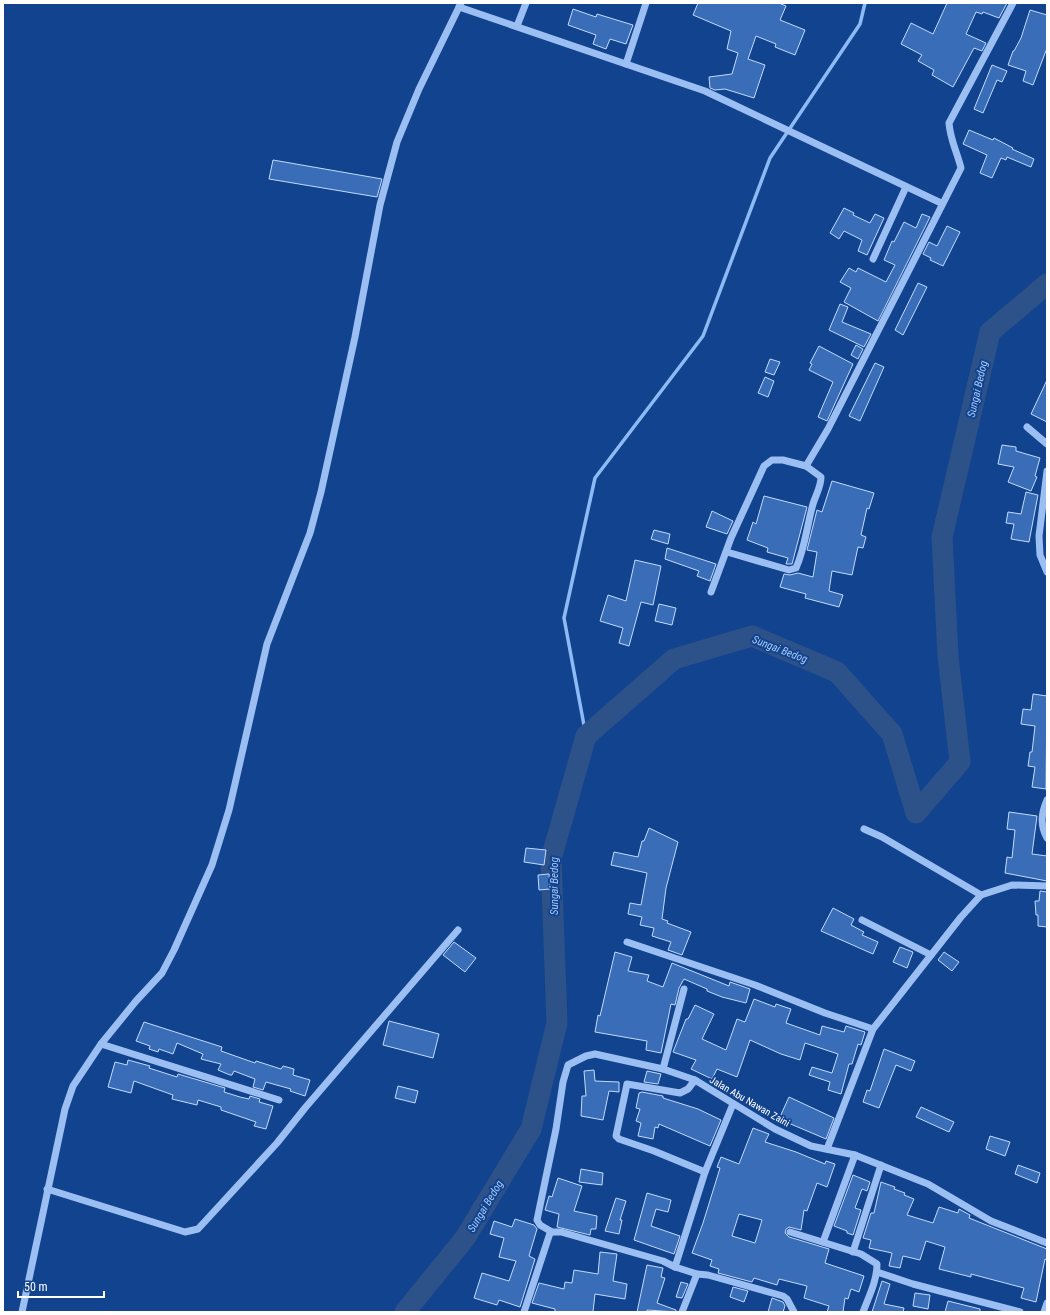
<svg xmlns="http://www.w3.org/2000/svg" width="1050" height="1315" viewBox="0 0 1050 1315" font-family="'Roboto Condensed',sans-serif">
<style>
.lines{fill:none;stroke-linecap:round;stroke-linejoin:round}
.stream{stroke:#8db9f5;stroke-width:3.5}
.river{stroke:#2d5289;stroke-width:21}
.building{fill:#3a6db8;stroke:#c2dbfd;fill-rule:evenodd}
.minor{stroke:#9bbff2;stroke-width:7}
.labels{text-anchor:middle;stroke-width:4;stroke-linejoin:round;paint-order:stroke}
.street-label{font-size:10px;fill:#fff;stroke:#12438e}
.water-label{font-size:11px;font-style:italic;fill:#a7c9f9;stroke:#12438e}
</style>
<rect width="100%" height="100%" fill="#12438e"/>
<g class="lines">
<path class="stream" d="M 586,736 L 564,618 L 595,478 L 703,336 L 770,158 L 860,24 L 865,3"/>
<path class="river" d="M 405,1312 L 465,1238 L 531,1129 L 557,1023 L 551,859 L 586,736 L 674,659 L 752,636 L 837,672 L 892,734 L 916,813 L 960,762 L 948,656 L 942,537 L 990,332 L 1047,284"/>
</g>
<g class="building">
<path d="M 698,3 L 779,3 L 786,6 L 780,20 L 805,30 L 795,55 L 775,47 L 776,44 L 756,36 L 748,59 L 765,65 L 754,98 L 725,89 L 715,90 L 710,88 L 709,77 L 732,74 L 738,53 L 727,49 L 731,31 L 693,15 Z"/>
<path d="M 947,3 L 1007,3 L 999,18 L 983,12 L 982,14 L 976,12 L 966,34 L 986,43 L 982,51 L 974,48 L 953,87 L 932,75 L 934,70 L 918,61 L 922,55 L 901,44 L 911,23 L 933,34 Z"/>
<path d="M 573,9 L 596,17 L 597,14 L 633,25 L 626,44 L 610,39 L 606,49 L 593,44 L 596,35 L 568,25 Z"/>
<path d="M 1030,10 L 1047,15 L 1047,48 L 1033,85 L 1023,81 L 1026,71 L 1008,65 L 1013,51 L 1014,51 L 1021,38 Z"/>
<path d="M 992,65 L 1007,71 L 1002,82 L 997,80 L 983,113 L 974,109 Z"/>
<path d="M 969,130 L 993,140 L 994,138 L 1013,148 L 1012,149 L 1034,159 L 1031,167 L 1007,157 L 1006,160 L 1001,158 L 992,178 L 980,173 L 987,155 L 963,144 Z"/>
<path d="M 273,160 L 382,179 L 377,197 L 269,179 Z"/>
<path d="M 844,208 L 854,213 L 853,215 L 870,223 L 875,214 L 884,218 L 867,255 L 858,251 L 862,240 L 844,231 L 839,239 L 830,233 Z"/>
<path d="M 922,214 L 930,217 L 878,321 L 844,302 L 851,288 L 840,282 L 849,268 L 856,272 L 858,268 L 886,282 L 895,265 L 884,260 L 892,241 L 894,242 L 904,222 L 916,228 Z"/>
<path d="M 947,226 L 960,232 L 943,266 L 930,260 L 931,258 L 923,254 L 929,242 L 937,246 Z"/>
<path d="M 918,283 L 927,287 L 903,335 L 895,330 Z"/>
<path d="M 840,304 L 848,307 L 842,322 L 871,334 L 864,347 L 829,330 Z"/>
<path d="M 856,345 L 863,349 L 858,359 L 851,355 Z"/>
<path d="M 819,346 L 853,364 L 827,421 L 818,417 L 833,382 L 809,370 L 812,364 L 810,363 Z"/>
<path d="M 770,359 L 780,362 L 774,375 L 765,372 Z"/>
<path d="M 875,363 L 884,367 L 860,421 L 849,416 Z"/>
<path d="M 765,377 L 774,381 L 768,397 L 758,393 Z"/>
<path d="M 1047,380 L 1047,422 L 1031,414 Z"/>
<path d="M 1002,445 L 1016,447 L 1016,451 L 1040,458 L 1035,476 L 1037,477 L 1031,491 L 1008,482 L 1014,467 L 998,464 Z"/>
<path d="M 832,481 L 874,493 L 869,509 L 867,508 L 861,535 L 866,537 L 863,548 L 858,547 L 852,575 L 832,571 L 829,591 L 843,595 L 839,607 L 805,598 L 806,594 L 780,587 L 784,574 L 790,575 L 798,573 L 813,577 L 817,552 L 807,550 L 817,510 L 822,512 Z"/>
<path d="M 1026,492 L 1038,495 L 1029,542 L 1011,539 L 1014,524 L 1006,523 L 1008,512 L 1021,514 Z"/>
<path d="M 764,496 L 807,507 L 792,564 L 786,564 L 788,558 L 767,552 L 768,548 L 747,540 L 753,522 L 756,524 Z"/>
<path d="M 712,511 L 733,521 L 727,534 L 706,527 Z"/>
<path d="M 654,530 L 670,534 L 668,544 L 651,539 Z"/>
<path d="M 667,548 L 716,564 L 710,581 L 697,576 L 699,571 L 665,559 Z"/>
<path d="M 635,560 L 661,566 L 653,605 L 641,602 L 629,646 L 619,643 L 623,628 L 600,621 L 608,595 L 626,601 Z"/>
<path d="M 659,604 L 676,608 L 672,625 L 655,621 Z"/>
<path d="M 1033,694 L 1047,696 L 1046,789 L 1032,787 L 1035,767 L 1028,766 L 1030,752 L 1032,752 L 1035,726 L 1021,724 L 1023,709 L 1031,710 Z"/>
<path d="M 1009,812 L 1037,816 L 1032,854 L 1047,856 L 1047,881 L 1005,873 L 1007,857 L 1012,858 L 1015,830 L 1007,829 Z"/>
<path d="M 649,828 L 678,842 L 666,888 L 662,919 L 668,921 L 667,923 L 691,932 L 682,955 L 668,950 L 671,942 L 652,936 L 654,928 L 640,925 L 642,917 L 628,914 L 630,903 L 641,905 L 647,873 L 611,865 L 614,852 L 638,857 L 642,841 L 644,841 Z"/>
<path d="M 526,848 L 546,850 L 544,865 L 524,862 Z"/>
<path d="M 549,874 L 550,889 L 539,890 L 538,875 Z"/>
<path d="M 1040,891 L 1047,892 L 1047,927 L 1038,926 L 1038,915 L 1036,915 L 1035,901 L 1039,901 Z"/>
<path d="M 833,908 L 854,919 L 851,925 L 864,932 L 862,935 L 878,942 L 873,954 L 821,931 Z"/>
<path d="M 454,942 L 476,958 L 465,972 L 443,955 Z"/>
<path d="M 900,947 L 913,952 L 907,968 L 893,962 Z"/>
<path d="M 615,952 L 632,957 L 628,971 L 649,975 L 647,981 L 663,987 L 672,963 L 729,986 L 730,982 L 750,989 L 746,1003 L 722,997 L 707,991 L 707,989 L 684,979 L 679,988 L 675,1005 L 671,1004 L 661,1053 L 646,1050 L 647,1041 L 595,1032 L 598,1015 L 600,1016 Z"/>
<path d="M 944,952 L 959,962 L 952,971 L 938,960 Z"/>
<path d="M 754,999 L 775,1007 L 776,1004 L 791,1009 L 786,1023 L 820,1035 L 822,1026 L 844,1032 L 846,1026 L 865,1032 L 861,1045 L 858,1044 L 852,1064 L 849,1064 L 841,1094 L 828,1090 L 830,1082 L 809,1075 L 812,1067 L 832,1073 L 838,1054 L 805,1043 L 800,1060 L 781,1054 L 750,1040 L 737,1077 L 717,1069 L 712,1079 L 691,1069 L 696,1060 L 673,1052 L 686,1019 L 688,1019 L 695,1005 L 714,1014 L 702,1039 L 726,1050 L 737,1019 L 745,1022 Z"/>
<path d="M 389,1021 L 439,1034 L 433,1058 L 383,1045 Z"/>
<path d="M 144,1022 L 222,1047 L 221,1051 L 255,1063 L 256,1061 L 281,1069 L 283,1066 L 294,1069 L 293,1075 L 310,1080 L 305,1096 L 290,1091 L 291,1089 L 266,1082 L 263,1090 L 253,1087 L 255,1079 L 234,1071 L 232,1075 L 230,1075 L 218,1070 L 221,1064 L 201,1059 L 203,1054 L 177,1043 L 173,1054 L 159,1049 L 158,1052 L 149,1049 L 150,1046 L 136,1041 Z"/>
<path d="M 884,1049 L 915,1061 L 911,1071 L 896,1065 L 879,1108 L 863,1102 L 867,1090 L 870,1091 Z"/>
<path d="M 128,1060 L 150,1066 L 149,1068 L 177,1077 L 178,1074 L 225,1088 L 224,1092 L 240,1097 L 249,1099 L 250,1096 L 260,1099 L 259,1102 L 273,1106 L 266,1129 L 254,1126 L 256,1122 L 221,1110 L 221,1107 L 198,1100 L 197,1105 L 172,1099 L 173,1095 L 134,1081 L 131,1093 L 108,1087 L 115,1062 L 127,1065 Z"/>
<path d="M 594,1070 L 595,1081 L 619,1082 L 619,1092 L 609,1091 L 603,1120 L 581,1116 L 582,1096 L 586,1096 L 584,1071 Z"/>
<path d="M 647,1071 L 661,1074 L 658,1084 L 644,1082 Z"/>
<path d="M 398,1086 L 418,1091 L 415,1103 L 395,1098 Z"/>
<path d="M 642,1092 L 663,1096 L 663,1098 L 698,1109 L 721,1120 L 710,1146 L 659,1124 L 658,1128 L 655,1127 L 653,1139 L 638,1136 L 641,1123 L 636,1121 L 640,1109 L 636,1108 L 639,1093 Z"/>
<path d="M 789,1097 L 834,1118 L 826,1139 L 779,1119 Z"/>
<path d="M 921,1107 L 954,1122 L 949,1132 L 916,1117 Z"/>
<path d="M 753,1128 L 769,1134 L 765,1142 L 796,1152 L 825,1164 L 826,1161 L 835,1164 L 827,1187 L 817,1183 L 807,1211 L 804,1210 L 801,1230 L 789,1227 L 786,1229 L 785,1233 L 789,1237 L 829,1249 L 825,1263 L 864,1276 L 859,1292 L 851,1289 L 848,1299 L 845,1298 L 843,1312 L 827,1312 L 829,1306 L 804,1298 L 807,1286 L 779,1279 L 777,1285 L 754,1278 L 752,1282 L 718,1273 L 719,1269 L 710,1266 L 712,1260 L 692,1253 L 703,1223 L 720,1168 L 717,1167 L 721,1157 L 739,1164 ZM 739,1214 L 762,1220 L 755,1243 L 732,1236 Z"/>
<path d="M 990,1136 L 1010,1142 L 1005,1156 L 986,1149 Z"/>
<path d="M 1018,1165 L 1040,1173 L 1037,1183 L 1015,1174 Z"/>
<path d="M 581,1169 L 603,1173 L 602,1185 L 579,1182 Z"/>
<path d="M 853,1175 L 870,1182 L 867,1191 L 862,1189 L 855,1208 L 861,1210 L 853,1235 L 847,1233 L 847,1231 L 834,1226 Z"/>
<path d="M 558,1178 L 582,1186 L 574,1211 L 597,1216 L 596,1229 L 591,1229 L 590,1235 L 557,1227 L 559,1214 L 545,1210 L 549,1196 L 552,1197 Z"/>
<path d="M 881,1182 L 895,1187 L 894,1189 L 905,1193 L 904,1195 L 914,1199 L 907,1215 L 933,1223 L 939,1207 L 958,1213 L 959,1209 L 970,1215 L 969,1218 L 1047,1249 L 1047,1260 L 1045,1259 L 1036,1302 L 1021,1298 L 1024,1288 L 971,1274 L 971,1277 L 939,1269 L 945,1247 L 926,1241 L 920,1260 L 903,1256 L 900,1268 L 889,1266 L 892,1253 L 869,1248 L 871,1240 L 863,1238 L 871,1213 L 874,1213 Z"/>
<path d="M 647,1193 L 671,1200 L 668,1212 L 656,1209 L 651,1226 L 680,1236 L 674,1254 L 634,1240 Z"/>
<path d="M 616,1198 L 626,1201 L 620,1220 L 622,1220 L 619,1234 L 605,1231 Z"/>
<path d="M 515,1219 L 534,1225 L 537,1229 L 529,1256 L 535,1259 L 520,1307 L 499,1300 L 497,1305 L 474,1298 L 482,1273 L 509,1281 L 516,1261 L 499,1257 L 504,1238 L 490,1234 L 494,1221 L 512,1227 Z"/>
<path d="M 600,1252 L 617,1254 L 613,1281 L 627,1284 L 625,1299 L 595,1294 L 593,1312 L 555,1312 L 555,1309 L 532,1303 L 539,1283 L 564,1289 L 565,1282 L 572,1283 L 574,1270 L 598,1274 Z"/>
<path d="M 647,1265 L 663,1268 L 661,1277 L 665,1278 L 657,1303 L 676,1310 L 676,1312 L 647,1310 L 647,1312 L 637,1312 Z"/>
<path d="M 882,1281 L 890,1284 L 884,1304 L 904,1308 L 903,1312 L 872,1312 Z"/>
<path d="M 681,1282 L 688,1284 L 682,1298 L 676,1297 Z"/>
<path d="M 733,1287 L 748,1291 L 744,1302 L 730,1297 Z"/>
<path d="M 915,1293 L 930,1295 L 928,1309 L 913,1306 Z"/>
<path d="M 772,1298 L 783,1302 L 785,1306 L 783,1312 L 768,1312 Z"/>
<path d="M 948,1301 L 980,1309 L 980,1312 L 945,1312 Z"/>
</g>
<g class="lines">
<g class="minor">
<path d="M 459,7 L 705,91 L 941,203"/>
<path d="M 517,26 L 526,3"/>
<path d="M 626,64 L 646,3"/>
<path d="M 873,259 L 906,187"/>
<path d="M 1027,427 L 1047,444"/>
<path d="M 1047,471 L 1039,536 L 1040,555 L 1047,572"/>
<path d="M 727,552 L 789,570 L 796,568 C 805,548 807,525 813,504 C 816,494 821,487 821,477 L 806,466"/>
<path d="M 711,592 L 731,538 L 764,466 L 772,460 L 783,460 L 806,466 L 828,429 L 961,168 C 957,152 950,139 949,123 L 1013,3"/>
<path d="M 1047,800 C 1041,814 1040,825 1047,838"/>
<path d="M 864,829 L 882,837 L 981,895"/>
<path d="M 862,920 L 931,955"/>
<path d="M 627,942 L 755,985 L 825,1013 L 873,1029"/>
<path d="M 101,1044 L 279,1100"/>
<path d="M 663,1069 L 684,989"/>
<path d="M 695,1080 L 688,1089 L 680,1093 L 627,1084 L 616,1136 L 619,1139 L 654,1151 L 705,1172"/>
<path d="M 827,1149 L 873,1029 L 961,917 L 981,895 L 1012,885 L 1047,886"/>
<path d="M 47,1189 L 185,1232 L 198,1229 L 277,1143 L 305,1108 L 458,930"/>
<path d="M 552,1232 L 540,1225 L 537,1220 L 556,1129 L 563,1082 L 568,1065 L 586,1056 L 595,1054 L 663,1069 L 695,1080 L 775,1129 L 811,1146 L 855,1155 L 928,1184 L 991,1221 L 1047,1243"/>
<path d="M 790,1232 L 861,1254 L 877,1264 C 877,1281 869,1296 863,1312"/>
<path d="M 823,1242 L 855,1155"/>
<path d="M 853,1252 L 881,1165"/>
<path d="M 877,1272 L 913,1284 L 1020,1312"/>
<path d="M 697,1274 L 708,1275 L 783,1296 L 787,1299 L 794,1312"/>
<path d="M 22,1312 L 65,1109 L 73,1086 L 101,1044 L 136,1001 L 162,973 L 174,950 L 212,865 L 229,810 L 267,644 L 310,533 L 321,492 L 355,337 L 380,205 L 397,142 L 419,89 L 461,3"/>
<path d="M 524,1312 L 550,1233 L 552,1232 L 561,1232 L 663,1261 L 675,1267"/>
<path d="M 682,1312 L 697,1274 L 675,1267 L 705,1172 L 733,1104"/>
<path d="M 1044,1312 L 1047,1303"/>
</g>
</g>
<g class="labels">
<g class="street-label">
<text transform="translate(750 1101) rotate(30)" y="4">Jalan Abu Nawan Zaini</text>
</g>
<g class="water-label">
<text transform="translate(977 389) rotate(-77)" y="4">Sungai Bedog</text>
<text transform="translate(780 649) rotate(21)" y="4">Sungai Bedog</text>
<text transform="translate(554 886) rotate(-90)" y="4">Sungai Bedog</text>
<text transform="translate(485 1206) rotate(-59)" y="4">Sungai Bedog</text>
</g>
</g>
<rect width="1050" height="1315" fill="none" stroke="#ffffff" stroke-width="8"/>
<path d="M18 1291v6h86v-6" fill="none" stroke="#ffffff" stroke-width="2"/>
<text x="24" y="1291" font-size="12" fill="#ffffff" stroke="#12438e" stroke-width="3" paint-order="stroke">50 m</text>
</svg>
